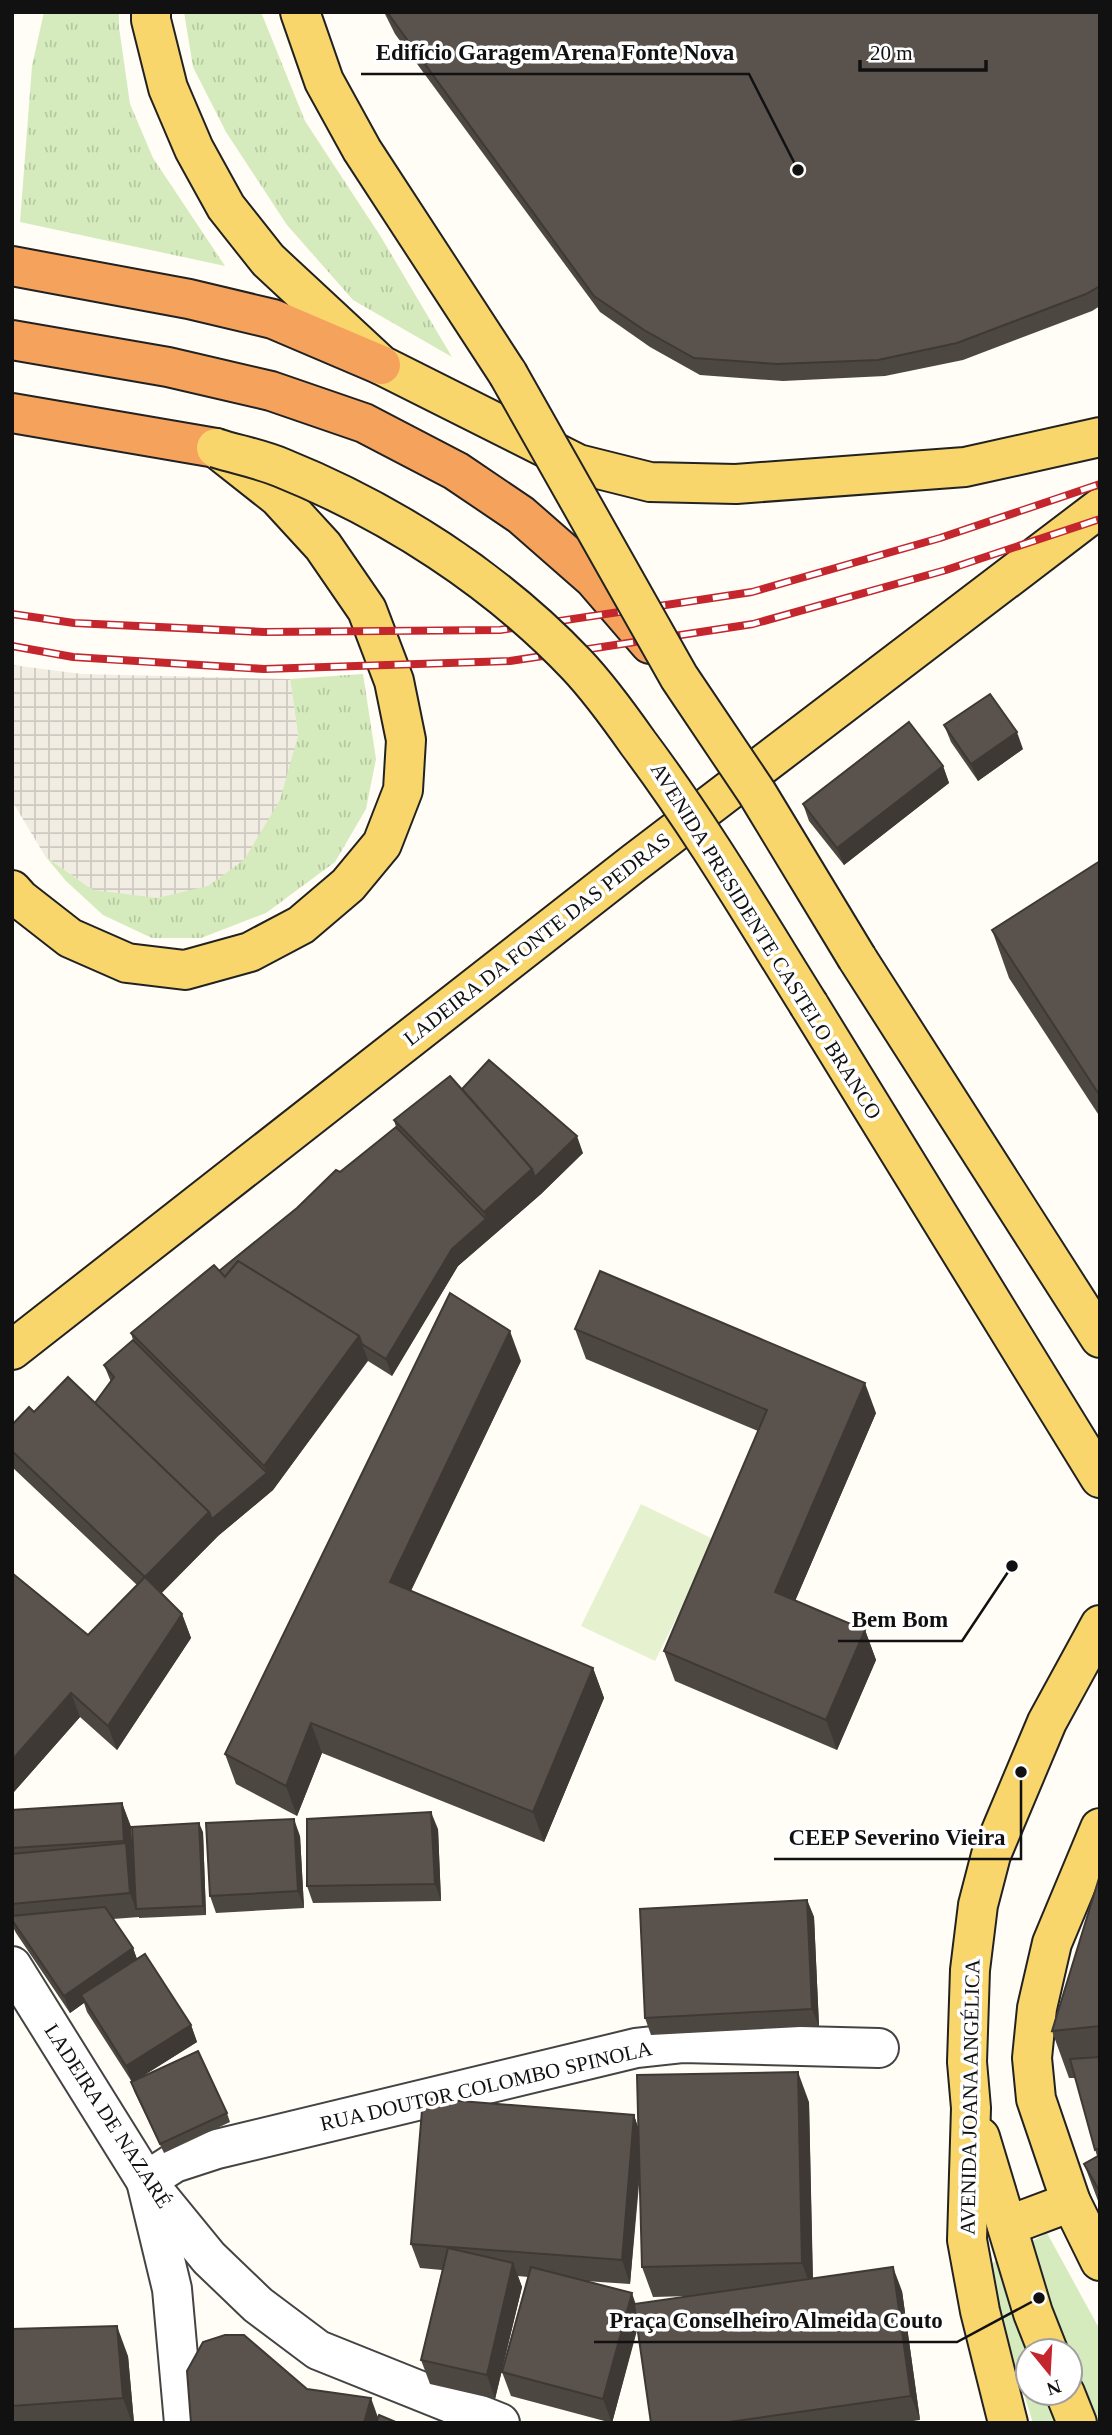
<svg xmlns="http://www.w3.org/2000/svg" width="1112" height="2435" viewBox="0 0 1112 2435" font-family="'Times New Roman',serif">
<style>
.grass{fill:url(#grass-tufts)}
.park{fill:#d5ebbd;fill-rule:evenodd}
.pitch{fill:#e6f2cf}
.plaza{fill:url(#plaza-grid)}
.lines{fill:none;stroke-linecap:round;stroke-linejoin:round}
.minor-casing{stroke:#444;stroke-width:42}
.major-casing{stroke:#222;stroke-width:42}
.highway-casing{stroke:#222;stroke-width:42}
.minor{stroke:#fff;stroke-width:38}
.major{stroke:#f9d66b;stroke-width:38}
.highway{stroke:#f5a25d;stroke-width:38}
.rail-casing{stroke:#c4262e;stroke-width:8}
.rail{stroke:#fff;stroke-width:5;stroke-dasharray:16;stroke-linecap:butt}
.major-bridge-casing{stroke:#222;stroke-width:42;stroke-linecap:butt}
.major-bridge{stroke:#f9d66b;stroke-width:38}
.wall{fill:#4d4742;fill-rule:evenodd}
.shaded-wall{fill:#3f3936}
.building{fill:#5a524d;stroke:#3f3936;stroke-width:2}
.labels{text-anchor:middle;stroke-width:7;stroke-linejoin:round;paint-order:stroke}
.street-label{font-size:21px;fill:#111;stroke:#fff}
.leader{fill:none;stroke:#111;stroke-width:2.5}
.callout-dot{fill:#111;stroke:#fff;stroke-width:2.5}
.callout-label{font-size:23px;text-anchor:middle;font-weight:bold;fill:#111;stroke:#fff;stroke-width:7;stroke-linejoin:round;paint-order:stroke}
</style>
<defs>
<pattern id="grass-tufts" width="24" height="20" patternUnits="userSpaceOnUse" patternTransform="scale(1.75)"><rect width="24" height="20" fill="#d5ebbd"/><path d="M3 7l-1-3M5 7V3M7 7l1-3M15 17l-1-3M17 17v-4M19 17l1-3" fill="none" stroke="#b6c8a1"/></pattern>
<pattern id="plaza-grid" width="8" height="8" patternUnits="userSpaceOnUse" patternTransform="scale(1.75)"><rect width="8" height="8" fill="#f1ede2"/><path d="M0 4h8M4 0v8" fill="none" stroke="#cecac1"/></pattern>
</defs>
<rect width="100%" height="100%" fill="#fffdf5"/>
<g class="grass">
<path d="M 44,12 L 119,12 L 119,27 L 130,104 L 153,158 L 225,266 L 20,222 L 32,66 Z"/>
<path d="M 184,12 L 261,12 L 305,121 L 381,237 L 452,357 L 353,300 L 287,225 L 226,132 L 193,67 Z"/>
<path d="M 363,674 L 376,759 L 366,809 L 335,862 L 266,913 L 201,938 L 152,938 L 103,915 L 66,881 L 45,856 L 93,890 L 298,736 L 290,679 Z"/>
</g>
<path class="park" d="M 1047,2233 L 1100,2330 L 1100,2423 L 1033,2423 L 985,2267 ZM 1028,2351 L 1070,2351 L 1070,2393 L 1028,2393 Z"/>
<path class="pitch" d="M 641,1504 L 715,1540 L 655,1661 L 581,1626 Z"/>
<path class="plaza" d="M 12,665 L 82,674 L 290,679 L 298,736 L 280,800 L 244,860 L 208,886 L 157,898 L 93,890 L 45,856 L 12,801 Z"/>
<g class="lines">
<g class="minor-casing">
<g id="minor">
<path d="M 12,1966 L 146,2181 L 209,2258 L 258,2305 L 318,2350 L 500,2423"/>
<path d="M 184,2423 L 172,2289 L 146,2181 L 174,2163 L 217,2149 L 636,2048 L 682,2043 L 879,2048"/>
</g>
</g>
<g class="major-casing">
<g id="major">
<path d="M 151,12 L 151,20 L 168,88 L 194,149 L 226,207 L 268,260 L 381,365 L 578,464 L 650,482 L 736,484 L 965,467 L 1100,437"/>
<path d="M 300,12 L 324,81 L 362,150 L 508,374"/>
<path d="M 12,890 L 20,899 L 70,938 L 127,963 L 185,970 L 250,952 L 301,925 L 348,885 L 382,844 L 403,790 L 406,740 L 394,681 L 367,610 L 323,546 L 278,497 L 216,448"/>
<path d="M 857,958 L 1100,1338"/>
<path d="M 809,1005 L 1100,1478"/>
<path d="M 12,1350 L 634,863 L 1100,508"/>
<path d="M 1100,1828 L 1052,1943 L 1037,2008 L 1032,2058 L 1036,2099 L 1071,2202 L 1100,2261"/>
<path d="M 980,2137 L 1033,2313 L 1048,2351"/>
<path d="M 1007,2226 L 1071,2202"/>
<path d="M 1065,2393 L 1077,2423"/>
<path d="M 1008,2423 L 980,2311 L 967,2240 L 971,2108 L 967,2062 L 970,1970 L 978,1905 L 991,1855 L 1047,1722 L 1100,1625"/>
</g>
</g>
<g class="highway-casing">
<g id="highway">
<path d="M 12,266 L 189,299 L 273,319 L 381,365"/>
<path d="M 12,340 L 168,367 L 271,391 L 364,423 L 456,471 L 521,515 L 594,579 L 650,644"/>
<path d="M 12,413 L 216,448"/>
</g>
</g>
<use href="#minor" class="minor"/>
<use href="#major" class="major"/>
<use href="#highway" class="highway"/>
<g class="rail-casing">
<g id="rail">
<path d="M 12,614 L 74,623 L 264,632 L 500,630 L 752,592 L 940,538 L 1100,484"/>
<path d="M 12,646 L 73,657 L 264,669 L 510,661 L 753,624 L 946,570 L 1100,519"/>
</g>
</g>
<use href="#rail" class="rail"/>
<g class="major-bridge-casing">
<g id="major-bridge">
<path d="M 508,374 L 679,677 L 757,793 L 857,958"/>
<path d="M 216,448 C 238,455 261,459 282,468 C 391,512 495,579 576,664 C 599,688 619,716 638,743 C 701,827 754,917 809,1005"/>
</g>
</g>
<use href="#major-bridge" class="major-bridge"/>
</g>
<g class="wall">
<path d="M 384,12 L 1100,12 L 1100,306 L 1092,311 L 963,360 L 885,376 L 783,381 L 700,375 L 650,347 L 600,312 L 395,34 Z"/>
<path d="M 944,725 L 1023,749 L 978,781 L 951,742 Z"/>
<path d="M 943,766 L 949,783 L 844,865 L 809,821 L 803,804 Z"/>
<path d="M 1100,861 L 1100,1117 L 1009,978 L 992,930 Z"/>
<path d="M 462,1089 L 583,1153 L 541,1194 L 458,1266 L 392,1376 L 368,1361 L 273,1490 L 218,1536 L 161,1593 L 182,1614 L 191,1638 L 117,1750 L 80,1717 L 13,1793 L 12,1573 L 88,1635 L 137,1585 L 12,1467 L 12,1425 L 34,1412 L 95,1403 L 111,1382 L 104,1365 L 133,1340 L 131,1333 L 219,1271 L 297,1208 L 396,1127 L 394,1120 Z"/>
<path d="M 575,1329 L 876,1413 L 795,1601 L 865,1630 L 876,1660 L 837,1750 L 675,1681 L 664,1651 L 758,1431 L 586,1359 Z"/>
<path d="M 521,1361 L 411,1591 L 593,1668 L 604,1698 L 544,1842 L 322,1753 L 297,1816 L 236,1784 L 225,1754 Z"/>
<path d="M 122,1803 L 131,1827 L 134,1866 L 203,1832 L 206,1915 L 139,1918 L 139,1917 L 113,1919 L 133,1948 L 137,1959 L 191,2025 L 197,2042 L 139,2078 L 227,2113 L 230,2122 L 164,2153 L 134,2091 L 132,2082 L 87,2012 L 84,2003 L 70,2013 L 16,1933 L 14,1929 L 12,1929 L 12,1810 Z"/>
<path d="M 438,1829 L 441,1901 L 313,1903 L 307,1886 Z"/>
<path d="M 300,1836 L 304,1908 L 216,1913 L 210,1896 Z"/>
<path d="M 1100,1875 L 1100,2206 L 1084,2164 L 1097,2156 L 1075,2078 L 1069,2078 L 1052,2031 Z"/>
<path d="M 807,1900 L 814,1917 L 819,2026 L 651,2035 L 645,2018 Z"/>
<path d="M 809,2102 L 813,2279 L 902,2291 L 920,2420 L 900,2423 L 651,2423 L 638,2327 L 612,2423 L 511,2396 L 502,2372 L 528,2277 L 518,2276 L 522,2287 L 495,2399 L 430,2384 L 421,2360 L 442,2270 L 420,2268 L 411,2244 L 634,2115 L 638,2128 ZM 640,2174 L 642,2267 L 653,2297 L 691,2296 L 636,2304 L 585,2281 L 630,2284 Z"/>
<path d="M 12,2329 L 128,2356 L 134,2423 L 12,2423 Z"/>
</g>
<g class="shaded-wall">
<path d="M 1017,732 L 1023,749 L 978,781 L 971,764 Z"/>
<path d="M 943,766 L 949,783 L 844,865 L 837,848 Z"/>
<path d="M 577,1136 L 583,1153 L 541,1194 L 458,1266 L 392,1376 L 386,1359 L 452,1249 L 486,1219 L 484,1212 L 532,1169 Z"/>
<path d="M 510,1331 L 521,1361 L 400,1613 L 390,1582 Z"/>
<path d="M 359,1336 L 368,1360 L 273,1490 L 218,1536 L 154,1601 L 145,1577 L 209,1512 L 267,1473 L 264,1466 Z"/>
<path d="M 865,1383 L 876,1413 L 786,1622 L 775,1592 Z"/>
<path d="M 182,1614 L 191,1638 L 117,1750 L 108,1726 Z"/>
<path d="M 865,1630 L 876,1660 L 837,1750 L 826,1720 Z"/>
<path d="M 593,1668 L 604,1698 L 544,1842 L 533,1812 Z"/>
<path d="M 71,1693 L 80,1717 L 13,1793 L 12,1760 Z"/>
<path d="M 311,1723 L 322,1753 L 297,1816 L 286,1786 Z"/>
<path d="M 122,1803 L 131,1827 L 133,1863 L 134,1867 L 136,1909 L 130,1893 L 126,1845 L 124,1841 Z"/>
<path d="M 431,1812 L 438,1829 L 441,1901 L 435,1884 Z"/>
<path d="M 294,1819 L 300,1836 L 304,1908 L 298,1891 Z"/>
<path d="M 199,1823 L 203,1832 L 206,1915 L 203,1906 Z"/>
<path d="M 807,1900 L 814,1917 L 819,2026 L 812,2009 Z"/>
<path d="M 133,1948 L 139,1965 L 81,1995 L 84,2003 L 70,2013 L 64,1996 Z"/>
<path d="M 191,2025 L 197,2042 L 132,2083 L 126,2066 Z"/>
<path d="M 798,2072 L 809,2102 L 813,2293 L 802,2263 Z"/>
<path d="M 634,2115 L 642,2139 L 630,2284 L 622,2260 Z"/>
<path d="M 513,2263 L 522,2287 L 495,2399 L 487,2375 Z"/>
<path d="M 893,2267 L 902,2291 L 920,2420 L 911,2396 Z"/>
<path d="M 632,2293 L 640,2317 L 612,2423 L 603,2399 Z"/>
<path d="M 117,2326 L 128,2356 L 134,2423 L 132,2423 L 123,2398 Z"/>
<path d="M 371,2398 L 380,2423 L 364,2423 Z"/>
</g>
<g class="building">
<path d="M 387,12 L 1100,12 L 1100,286 L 1086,294 L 957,343 L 878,360 L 777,364 L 694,358 L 644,330 L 594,296 Z"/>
<path d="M 990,694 L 1017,732 L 971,764 L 944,725 Z"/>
<path d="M 909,722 L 943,766 L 837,848 L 803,804 Z"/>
<path d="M 1100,861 L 1100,1096 L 992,930 Z"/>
<path d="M 489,1060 L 577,1136 L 535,1177 L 532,1169 L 462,1089 Z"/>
<path d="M 450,1076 L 532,1169 L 484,1212 L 394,1120 Z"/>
<path d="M 396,1127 L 486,1219 L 452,1249 L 386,1359 L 362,1344 L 359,1336 L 238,1261 L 225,1277 L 219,1271 L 297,1208 L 336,1170 L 340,1172 Z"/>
<path d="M 238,1261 L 359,1336 L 264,1466 L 131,1333 L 214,1265 L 225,1277 Z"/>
<path d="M 600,1271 L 865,1383 L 775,1592 L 865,1630 L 826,1720 L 664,1651 L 767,1410 L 575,1329 Z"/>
<path d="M 450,1293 L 510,1331 L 390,1582 L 593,1668 L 533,1812 L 311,1723 L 286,1786 L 225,1754 Z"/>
<path d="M 133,1340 L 267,1473 L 212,1519 L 209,1512 L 95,1403 L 114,1377 L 104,1365 Z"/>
<path d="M 68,1377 L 209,1512 L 145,1577 L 12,1451 L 12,1425 L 29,1407 L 34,1412 Z"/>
<path d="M 12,1573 L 88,1635 L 145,1577 L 182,1614 L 108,1726 L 71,1693 L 12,1760 Z"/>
<path d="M 122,1803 L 124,1841 L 12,1848 L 12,1810 Z"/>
<path d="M 431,1812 L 435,1884 L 307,1886 L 307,1819 Z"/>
<path d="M 294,1819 L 298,1891 L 210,1896 L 206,1823 Z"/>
<path d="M 199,1823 L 203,1906 L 136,1909 L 132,1827 Z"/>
<path d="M 126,1843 L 130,1893 L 12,1904 L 12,1854 Z"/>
<path d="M 1100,1875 L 1100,2026 L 1052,2031 Z"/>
<path d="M 807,1900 L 812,2009 L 645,2018 L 640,1909 Z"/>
<path d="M 105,1907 L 133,1948 L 64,1996 L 12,1920 L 12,1916 Z"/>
<path d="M 145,1954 L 191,2025 L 126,2066 L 81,1995 Z"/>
<path d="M 198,2051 L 227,2113 L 160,2144 L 131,2082 Z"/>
<path d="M 1100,2057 L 1100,2148 L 1095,2150 L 1070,2059 Z"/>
<path d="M 798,2072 L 802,2263 L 642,2267 L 637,2075 Z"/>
<path d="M 423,2098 L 634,2115 L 622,2260 L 411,2244 Z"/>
<path d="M 1100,2155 L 1100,2192 L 1084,2164 Z"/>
<path d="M 448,2248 L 513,2263 L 487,2375 L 421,2360 Z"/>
<path d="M 531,2267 L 632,2293 L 603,2399 L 502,2372 Z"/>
<path d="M 893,2267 L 911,2396 L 722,2423 L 651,2423 L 634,2304 Z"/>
<path d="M 117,2326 L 123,2398 L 12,2406 L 12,2329 Z"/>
<path d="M 225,2335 L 244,2335 L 307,2389 L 371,2398 L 364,2423 L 191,2423 L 187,2371 L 203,2342 Z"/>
<path d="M 379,2415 L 398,2423 L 376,2423 Z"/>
</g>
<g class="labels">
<g class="street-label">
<text transform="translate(537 939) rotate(-38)" y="7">LADEIRA DA FONTE DAS PEDRAS</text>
<text transform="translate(766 941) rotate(58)" y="7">AVENIDA PRESIDENTE CASTELO BRANCO</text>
<text transform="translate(486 2086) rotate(-13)" y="7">RUA DOUTOR COLOMBO SPINOLA</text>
<text transform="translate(970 2097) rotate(-89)" y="7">AVENIDA JOANA ANGÉLICA</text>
<text transform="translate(108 2116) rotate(57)" y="7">LADEIRA DE NAZARÉ</text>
</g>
</g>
<path class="leader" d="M798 170L749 74H361M1012 1566L962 1641H838M1021 1772L1021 1859H774M1039 2298L957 2342H594"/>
<g class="callout-dot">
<circle cx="798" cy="170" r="7"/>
<circle cx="1012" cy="1566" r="7"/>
<circle cx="1021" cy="1772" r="7"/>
<circle cx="1039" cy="2298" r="7"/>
</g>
<g class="callout-label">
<text x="555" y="60">Edifício Garagem Arena Fonte Nova</text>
<text x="900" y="1627">Bem Bom</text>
<text x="897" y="1845">CEEP Severino Vieira</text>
<text x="776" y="2328">Praça Conselheiro Almeida Couto</text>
</g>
<rect width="1112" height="2435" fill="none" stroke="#111111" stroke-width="28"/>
<g transform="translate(1049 2372) rotate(162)"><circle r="33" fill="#ffffff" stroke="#a0a0a0" stroke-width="2"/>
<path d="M0-5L12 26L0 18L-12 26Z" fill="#c4262e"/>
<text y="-10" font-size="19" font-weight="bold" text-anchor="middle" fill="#111111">N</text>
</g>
<path d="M860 60v10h126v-10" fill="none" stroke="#111111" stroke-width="3.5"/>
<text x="870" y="60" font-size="21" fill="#111111" stroke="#ffffff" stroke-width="5" paint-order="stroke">20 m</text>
</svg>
